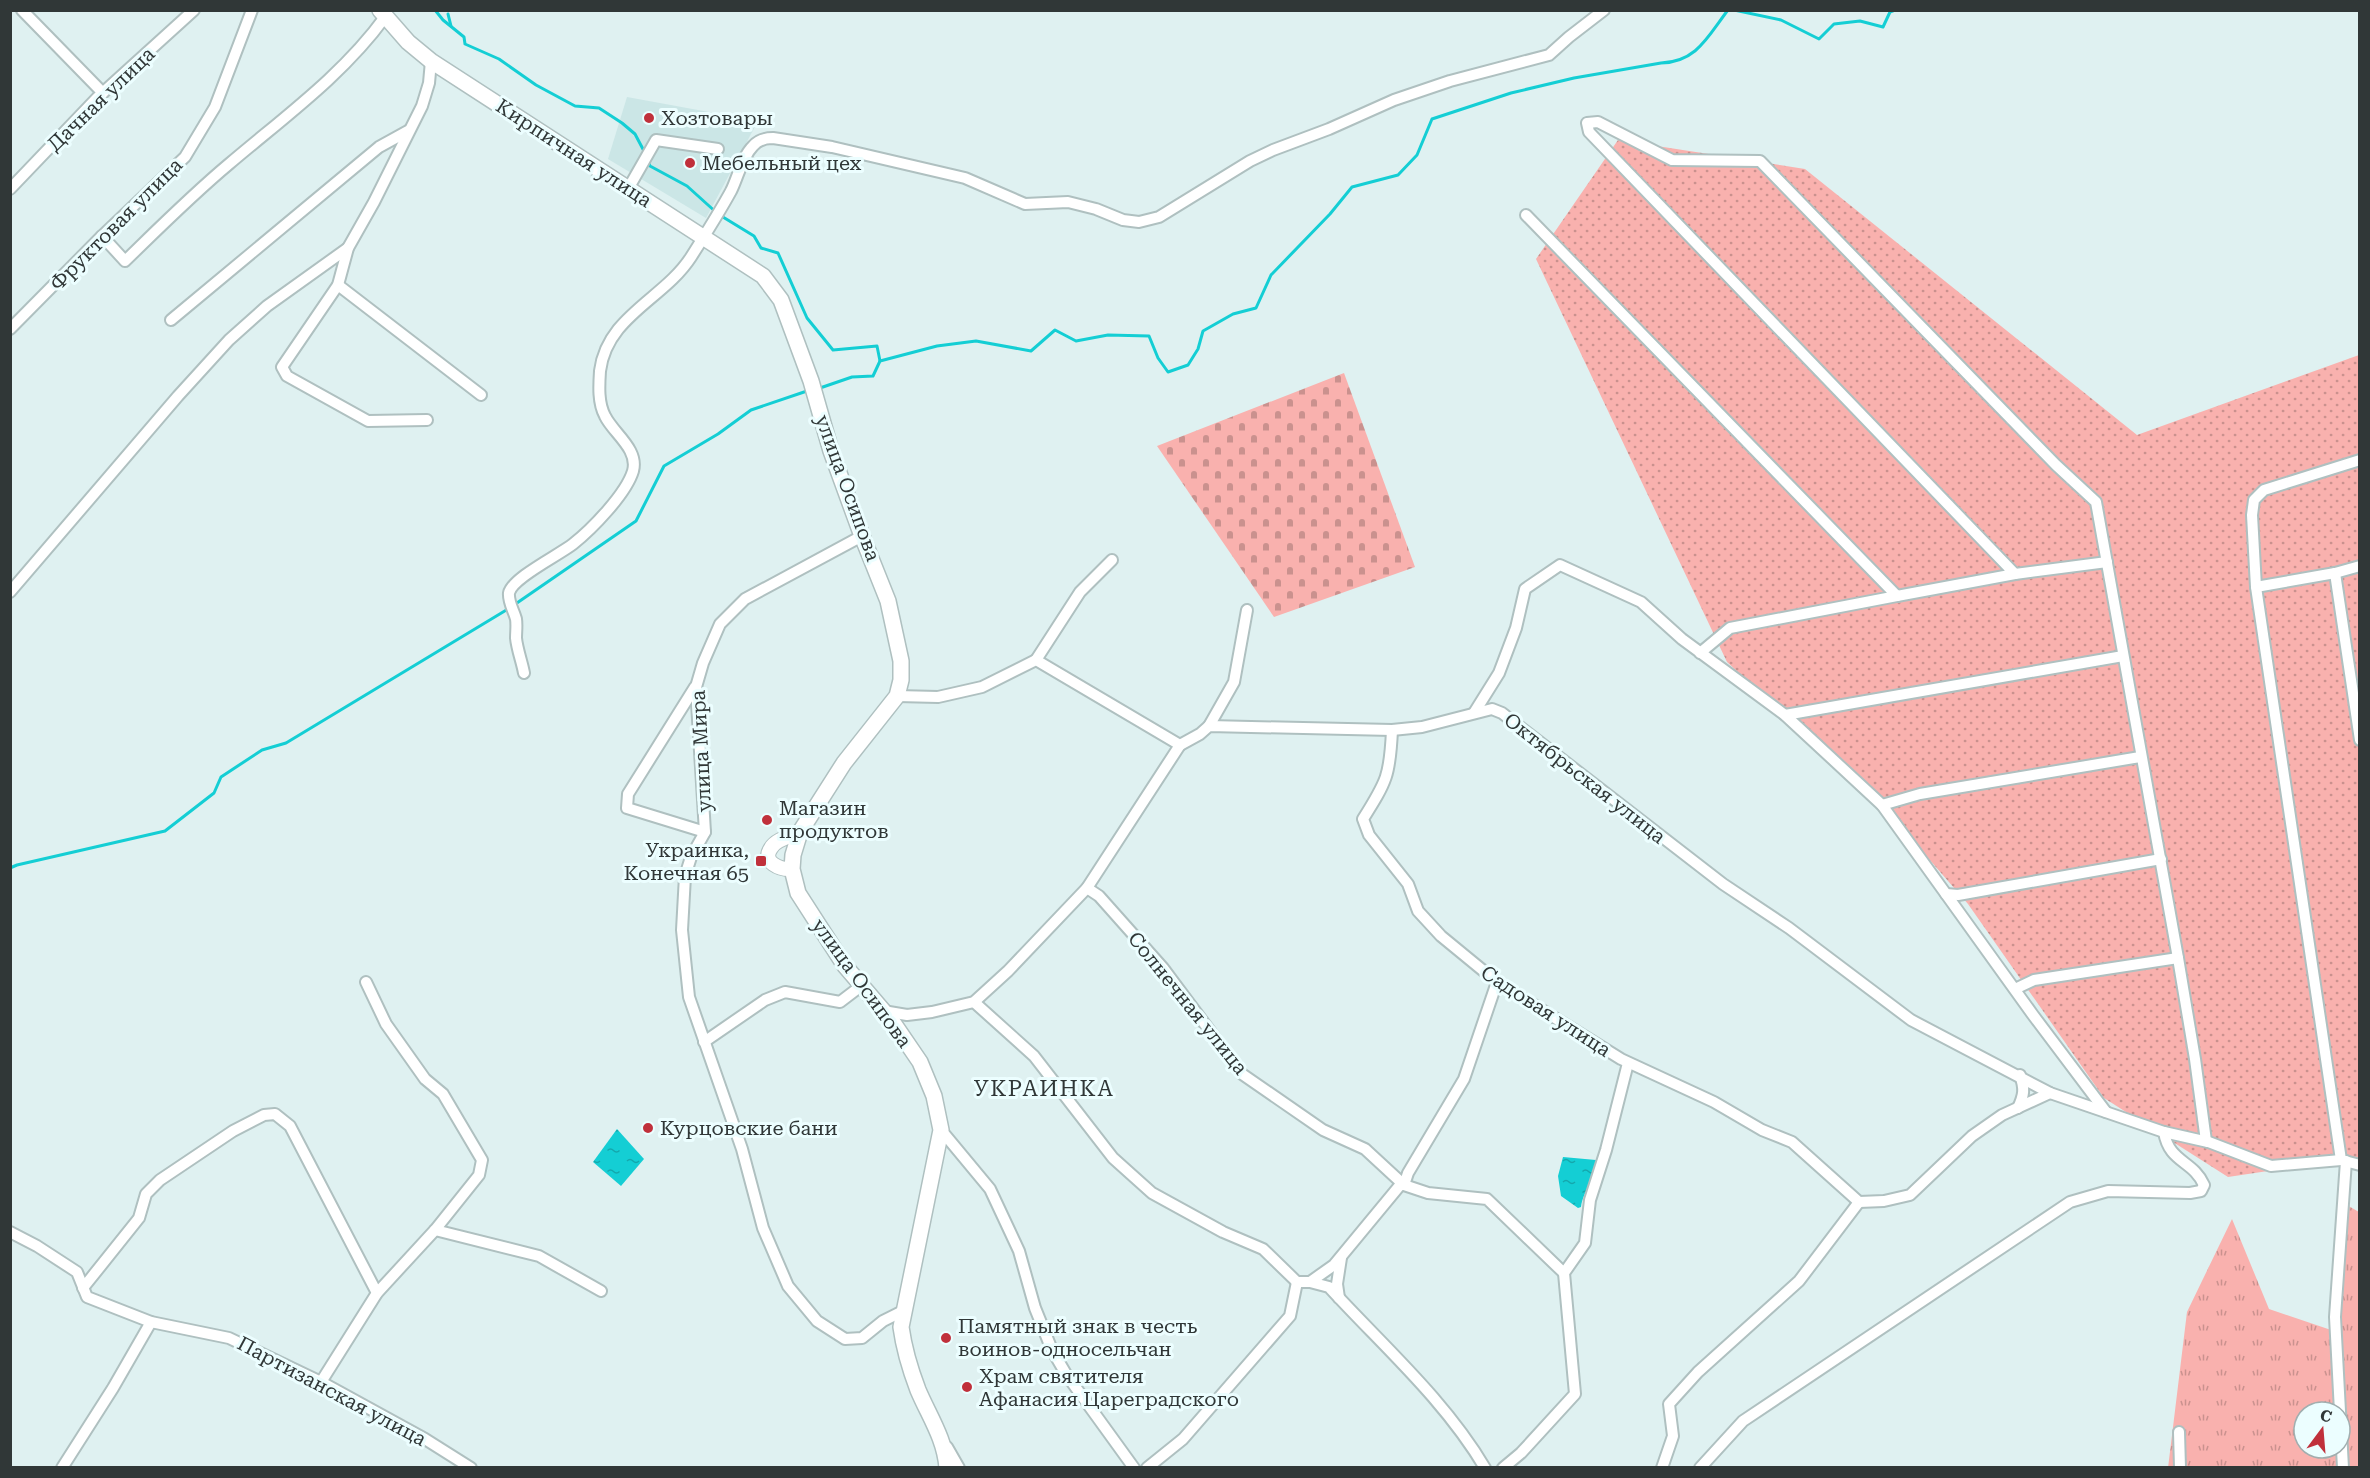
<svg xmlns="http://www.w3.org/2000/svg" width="2370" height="1478" viewBox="0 0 2370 1478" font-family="'Roboto Serif',serif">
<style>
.built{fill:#cbe6e6}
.grass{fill:url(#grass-tufts);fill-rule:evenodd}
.cemetery{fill:url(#cemetery-stones)}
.park{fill:url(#park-dots)}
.water{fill:url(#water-ripples)}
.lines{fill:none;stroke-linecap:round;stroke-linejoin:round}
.stream{stroke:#14ced4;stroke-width:3}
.minor-casing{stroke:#afc0c0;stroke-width:14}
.tertiary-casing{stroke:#afc0c0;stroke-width:16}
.secondary-casing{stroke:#afc0c0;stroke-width:18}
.minor{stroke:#fff;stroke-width:10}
.tertiary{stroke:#fff;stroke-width:14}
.secondary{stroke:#fff;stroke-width:15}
.poi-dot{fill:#c0303b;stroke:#ecfeff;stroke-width:2}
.labels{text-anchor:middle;stroke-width:6;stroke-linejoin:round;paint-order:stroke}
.street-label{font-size:20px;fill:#303737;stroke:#ecfeff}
.poi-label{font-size:20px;fill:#303737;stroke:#ecfeff;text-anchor:start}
.quarter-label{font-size:22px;letter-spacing:1.5px;fill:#303737;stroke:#ecfeff}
</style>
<defs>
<pattern id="grass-tufts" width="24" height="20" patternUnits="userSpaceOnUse" patternTransform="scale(1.5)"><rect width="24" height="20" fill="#f9b1ae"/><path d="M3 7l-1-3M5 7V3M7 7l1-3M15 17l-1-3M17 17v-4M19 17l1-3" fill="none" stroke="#ca918e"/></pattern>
<pattern id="cemetery-stones" width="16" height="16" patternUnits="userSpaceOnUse" patternTransform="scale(1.5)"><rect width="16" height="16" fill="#f9b1ae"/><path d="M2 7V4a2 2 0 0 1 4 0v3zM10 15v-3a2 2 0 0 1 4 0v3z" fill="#ca918e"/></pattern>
<pattern id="park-dots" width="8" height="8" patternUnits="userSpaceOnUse" patternTransform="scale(1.5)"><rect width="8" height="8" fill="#f9b1ae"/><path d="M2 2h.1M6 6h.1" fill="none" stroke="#ca918e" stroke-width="1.8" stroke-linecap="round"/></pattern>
<pattern id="water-ripples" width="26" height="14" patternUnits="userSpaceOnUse" patternTransform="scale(1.5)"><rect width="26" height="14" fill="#14ced4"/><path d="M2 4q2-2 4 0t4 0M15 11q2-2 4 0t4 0" fill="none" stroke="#13a8ad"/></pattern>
</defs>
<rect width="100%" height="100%" fill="#dff1f1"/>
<path class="built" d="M 627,97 L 758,121 L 706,218 L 608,159 Z"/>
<path class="grass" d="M 2345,1204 L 2359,1212 L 2359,1467 L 2168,1468 L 2187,1312 L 2232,1219 L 2269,1309 L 2334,1331 ZM 2304,1412 L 2340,1412 L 2340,1448 L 2304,1448 Z"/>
<path class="cemetery" d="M 1344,373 L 1415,567 L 1274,617 L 1157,446 Z"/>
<path class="park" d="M 1618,140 L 1805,169 L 2137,435 L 2359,355 L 2359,1164 L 2341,1160 L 2228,1177 L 2104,1098 L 1968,904 L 1882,805 L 1727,662 L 1536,259 Z"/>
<g class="water">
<path d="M 617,1129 L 644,1159 L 621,1186 L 593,1162 Z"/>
<path d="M 1563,1157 L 1596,1160 C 1597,1176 1583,1191 1581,1207 L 1578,1208 L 1561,1196 L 1558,1176 Z"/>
</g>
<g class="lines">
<g class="stream">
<path d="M 435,10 L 443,20 L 464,37 L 465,44 L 499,59 L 536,85 L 575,106 L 599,108 L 622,123 L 635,134 L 645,153"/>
<path d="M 1734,10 L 1781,20 L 1819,39 L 1834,24 L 1860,21 L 1883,27 L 1890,12 L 1895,10"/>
<path d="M 448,14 L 451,26"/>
<path d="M 647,160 L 650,166 L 687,186 L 718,214 L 754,236 L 761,248 L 778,253 L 807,318 L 833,350 L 877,346 L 880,361"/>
<path d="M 820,388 L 852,377 L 873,376 L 880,361 L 937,346 L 976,341 L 1031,351 L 1055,330 L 1076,341 L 1108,335 L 1149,336 L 1158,358 L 1168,372 L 1188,365 L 1198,349 L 1203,331 L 1233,314 L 1256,308 L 1271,275 L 1330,214 L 1352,187 L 1398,175 L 1417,155 L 1432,119 L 1511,93 L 1574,78 L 1661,63 C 1697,62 1708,36 1728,10"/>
<path d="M 514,605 L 636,521 L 664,466 L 718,434 L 751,410 L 807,391"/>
<path d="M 10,868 L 17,865 L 165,831 L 214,793 L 221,777 L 262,750 L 286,743 L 508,609"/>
</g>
<g class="minor-casing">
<g id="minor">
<path d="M 22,10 L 103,93"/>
<path d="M 10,189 L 97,98 L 194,10"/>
<path d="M 628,189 L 656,140 L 718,149"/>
<path d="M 1526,215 L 1897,596 L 2015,574 L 1589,132 L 1587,123 L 1598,122 L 1672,160 L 1760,161 L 2056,465 L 2096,502 L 2178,958 L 2195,1059 L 2206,1141 L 2271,1166 L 2341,1160 L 2256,587 L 2252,515 L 2254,500 L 2264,490 L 2360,460"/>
<path d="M 102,236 L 125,261 C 159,228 193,194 229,164 C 283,118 343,75 385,17"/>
<path d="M 338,285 L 481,395"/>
<path d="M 171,320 L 379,147 L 408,131"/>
<path d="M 10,329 L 102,236 L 185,157 L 215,107 L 252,10"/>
<path d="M 427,420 L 368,421 L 287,376 L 282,367 L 338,285 L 348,248 L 374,202 L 422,106 L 429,83 L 431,61"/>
<path d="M 862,536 L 745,599 L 720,624 L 703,663 L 696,687 L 705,832 L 691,857 L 685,876 L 682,930 L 689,997 L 742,1149 L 763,1228 L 788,1286 L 817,1321 L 845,1339 L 862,1338 L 883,1321 L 903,1311"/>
<path d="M 2335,573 L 2360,740"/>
<path d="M 2015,574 L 2107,562"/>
<path d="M 2256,587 L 2335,573 L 2360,566"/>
<path d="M 10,592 L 178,396 L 229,340 L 267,306 L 348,248"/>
<path d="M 1700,653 L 1730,628 L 1897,596"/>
<path d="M 1036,660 L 1080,592 L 1112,560"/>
<path d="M 524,673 C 522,662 517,649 516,638 C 516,632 517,625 516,619 C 514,611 508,602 509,593 C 512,578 559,555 573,544 C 592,529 626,494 633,471 C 639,449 613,433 605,416 C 598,403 599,386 600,371 C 607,316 664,299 691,257 C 705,235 719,213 731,191 C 738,177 742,157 753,146 C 758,140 765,138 773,138 L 832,147 L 965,178 L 1025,204 L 1068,202 L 1096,209 L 1123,220 L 1139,222 L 1159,217 L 1250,161 L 1273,150 L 1329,129 L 1394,100 L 1450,81 L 1549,55 L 1569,37 L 1604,10"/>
<path d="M 695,687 L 628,794 L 627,808 L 705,832"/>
<path d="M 897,696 L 938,697 L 982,687 L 1036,660 L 1180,745 L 1200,734 L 1209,726 L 1392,730 L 1422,727 L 1492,709 L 1502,713 L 1723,884 L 1789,928 L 1911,1020 L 2050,1093 L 2164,1132 L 2208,1142"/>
<path d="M 1474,713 L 1499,673 L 1516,628 L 1525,589 L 1560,565 L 1641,602 L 1682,639 L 1785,715 L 1882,805 L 2033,1015 L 2106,1112"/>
<path d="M 1785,715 L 2123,656"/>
<path d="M 1209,726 L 1234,682 L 1247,610"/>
<path d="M 1392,730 C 1390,775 1387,781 1363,819 L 1369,835 L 1408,884 L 1418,911 L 1441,936 L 1497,982 L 1621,1059 L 1714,1102 L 1762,1130 L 1792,1142 L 1859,1202"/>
<path d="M 1882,805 L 1920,794 L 2140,757"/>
<path d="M 1087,888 L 1099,896 L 1163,968 L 1242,1074 L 1323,1130 L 1365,1149 L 1404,1185 L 1428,1193 L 1487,1199 L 1564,1273"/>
<path d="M 1946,894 L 1958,895 L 2161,859"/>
<path d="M 2015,989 L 2034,980 L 2178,958"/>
<path d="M 974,1002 L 1034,1056 L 1113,1158 L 1152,1193 L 1223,1232 L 1263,1249 L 1297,1282 L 1310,1282 L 1329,1287 C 1383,1346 1444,1399 1485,1468"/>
<path d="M 883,1011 L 907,1015 L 932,1012 L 974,1002 L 1008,971 L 1087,888 L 1180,745"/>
<path d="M 704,1042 L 765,1000 L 785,992 L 840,1002 L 861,986"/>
<path d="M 2018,1108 C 2024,1095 2025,1089 2020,1075"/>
<path d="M 941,1130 L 990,1189 L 1019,1251 L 1035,1308 L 1052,1350 L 1066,1374 L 1134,1468"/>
<path d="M 2341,1160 L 2360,1165"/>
<path d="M 1859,1202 L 1884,1201 L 1910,1195 L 1972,1136 L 2002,1115 L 2050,1093"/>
<path d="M 435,1230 L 539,1256 L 601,1291"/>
<path d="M 10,1232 L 37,1246 L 77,1272 L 87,1297 L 151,1322 L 229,1338 L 321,1382 L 425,1439 L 471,1468"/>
<path d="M 1310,1282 L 1334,1265 L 1401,1184 L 1404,1185 L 1408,1173 L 1464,1079 L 1497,982"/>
<path d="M 83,1288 L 139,1218 L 146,1194 L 160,1180 L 233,1131 L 264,1115 L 275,1114 L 290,1126 L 377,1293"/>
<path d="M 1339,1298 L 1337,1284 L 1341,1258"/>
<path d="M 321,1382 L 377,1293 L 435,1230 L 479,1175 L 482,1160 L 443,1094 L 425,1079 L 386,1024 L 366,982"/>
<path d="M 2179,1432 L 2180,1468"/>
<path d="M 947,1447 L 959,1468"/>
<path d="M 62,1468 L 113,1388 L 151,1322"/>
<path d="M 1147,1468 L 1183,1439 L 1290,1316 L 1297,1282"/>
<path d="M 1503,1468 L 1521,1453 L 1575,1394 L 1564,1273 L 1585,1243 L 1590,1200 L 1606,1150 L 1628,1063"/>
<path d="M 1662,1468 L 1673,1436 L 1669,1404 L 1698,1372 L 1799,1281 L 1859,1202"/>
<path d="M 1700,1468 L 1743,1421 L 2070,1202 L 2108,1191 L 2190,1193 L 2201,1191 L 2204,1185 C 2193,1160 2169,1163 2164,1132"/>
<path d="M 2343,1468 L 2335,1317 L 2346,1161"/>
</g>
</g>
<g class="tertiary-casing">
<path id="tertiary" d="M 792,869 C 780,870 761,862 771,848 C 776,839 792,836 800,832"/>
</g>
<g class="secondary-casing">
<path id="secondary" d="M 380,10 L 408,42 L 431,61 L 763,276 L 781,300 L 811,381 L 831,451 L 862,536 L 888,601 L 901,661 L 901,680 L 897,696 L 844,763 L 800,832 L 793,855 L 792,869 L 798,893 L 845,966 L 892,1021 L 920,1062 L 934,1096 L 941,1130 L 901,1327 C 904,1349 910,1369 918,1390 C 929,1416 945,1439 947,1468"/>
</g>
<use href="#minor" class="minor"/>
<use href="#tertiary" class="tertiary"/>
<use href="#secondary" class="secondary"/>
</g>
<g class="poi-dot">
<circle cx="649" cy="118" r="6"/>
<circle cx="690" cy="163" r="6"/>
<circle cx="767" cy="820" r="6"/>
<rect x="755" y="855" width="12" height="12" rx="3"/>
<circle cx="648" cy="1128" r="6"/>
<circle cx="946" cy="1338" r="6"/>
<circle cx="967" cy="1387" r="6"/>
</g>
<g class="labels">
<g class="street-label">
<text transform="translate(101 99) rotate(-44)" y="7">Дачная улица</text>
<text transform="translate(574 153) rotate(33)" y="7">Кирпичная улица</text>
<text transform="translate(116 224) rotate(-45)" y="7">Фруктовая улица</text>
<text transform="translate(848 488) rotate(70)" y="7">улица Осипова</text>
<text transform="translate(701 751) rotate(-93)" y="7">улица Мира</text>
<text transform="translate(1585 778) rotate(38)" y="7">Октябрьская улица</text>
<text transform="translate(862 983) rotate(54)" y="7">улица Осипова</text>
<text transform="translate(1188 1003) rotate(51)" y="7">Солнечная улица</text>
<text transform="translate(1546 1011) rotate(33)" y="7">Садовая улица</text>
<text transform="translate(332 1391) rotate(28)" y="7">Партизанская улица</text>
</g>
<g class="poi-label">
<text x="661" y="125">Хозтовары</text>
<text x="702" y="170">Мебельный цех</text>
<text x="779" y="815">Магазин<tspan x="779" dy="23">продуктов</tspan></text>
<text x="749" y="857" text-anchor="end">Украинка,<tspan x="749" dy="23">Конечная 65</tspan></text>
<text x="660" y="1135">Курцовские бани</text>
<text x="958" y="1333">Памятный знак в честь<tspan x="958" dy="23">воинов-односельчан</tspan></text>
<text x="979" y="1383">Храм святителя<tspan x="979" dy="23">Афанасия Цареградского</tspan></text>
</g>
<g class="quarter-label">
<text x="1044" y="1096">УКРАИНКА</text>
</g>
</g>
<rect width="2370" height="1478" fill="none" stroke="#303737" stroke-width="24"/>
<g transform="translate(2322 1430) rotate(16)"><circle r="28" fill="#ecfeff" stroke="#a1aeaf" stroke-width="1.5"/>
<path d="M0-4.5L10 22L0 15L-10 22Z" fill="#c0303b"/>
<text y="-9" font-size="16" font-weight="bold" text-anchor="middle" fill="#303737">С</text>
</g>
</svg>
